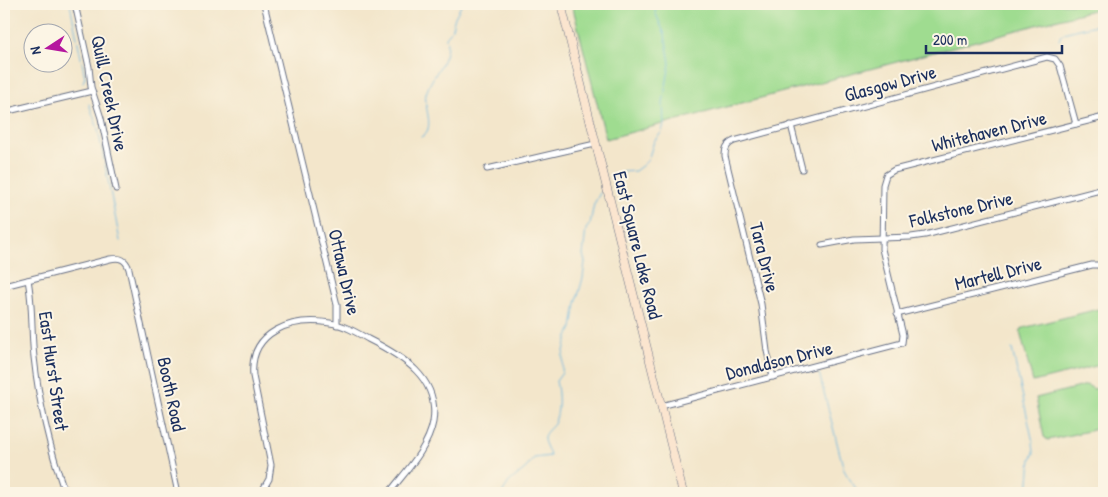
<svg xmlns="http://www.w3.org/2000/svg" width="1108" height="497" viewBox="0 0 1108 497" font-family="'Patrick Hand',sans-serif">
<style>
.green{fill:#9fdc90;stroke:#5d8677}
.lines{fill:none;stroke-linecap:round;stroke-linejoin:round}
.stream{stroke:#65b5e0;stroke-width:1}
.street-casing{stroke:#676f84;stroke-width:7}
.secondary-casing{stroke:#676f84;stroke-width:9}
.street{stroke:#fff;stroke-width:5}
.secondary{stroke:#fbe5cf;stroke-width:8}
.labels{text-anchor:middle;stroke-width:4;stroke-linejoin:round;paint-order:stroke}
.street-label{font-size:19px;fill:#1b2f5e;stroke:#fcf5e5}
</style>
<rect width="100%" height="100%" fill="#fcf5e5"/>
<filter id="ink" filterUnits="userSpaceOnUse"><feTurbulence type="fractalNoise" baseFrequency=".02" numOctaves="2"/><feDisplacementMap in="SourceGraphic" scale="10" xChannelSelector="R" yChannelSelector="G"/><feConvolveMatrix kernelMatrix="1 2 1 2 8 2 1 2 1" color-interpolation-filters="sRGB"/></filter>
<filter id="wash" filterUnits="userSpaceOnUse"><feTurbulence type="fractalNoise" baseFrequency=".0096" numOctaves="4" result="noise"/><feDisplacementMap in="SourceGraphic" scale="20" xChannelSelector="R" yChannelSelector="G"/><feGaussianBlur stdDeviation="1.12" result="paint"/><feColorMatrix in="noise" values="0 0 0 0 0 0 0 0 0 0 0 0 0 0 0 0 0 1.4 0 .05"/><feComposite in="paint" operator="in"/></filter>
<g filter="url(#wash)">
<rect width="100%" height="100%" fill="#f3e6cb"/>
<g class="green">
<path d="M 572,4 L 1104,4 L 1104,7 L 606,139 Z"/>
<path d="M 1102,308 L 1104,309 L 1104,364 L 1033,382 L 1020,332 L 1023,328 Z"/>
<path d="M 1087,385 L 1094,389 L 1103,387 L 1104,423 L 1102,424 L 1102,428 L 1048,440 L 1044,437 L 1036,398 Z"/>
</g>
<g class="lines">
<g class="stream">
<path d="M 70,4 L 85,77 L 83,82"/>
<path d="M 1059,40 L 1061,35 L 1067,32 L 1104,23"/>
<path d="M 89,104 L 98,129 L 120,241"/>
<path d="M 421,137 C 437,129 423,108 426,94 C 432,73 451,60 446,37 L 451,31 L 455,17 L 462,4"/>
<path d="M 612,176 L 622,172 L 635,171 L 643,165 L 648,160 L 654,141 L 661,133 L 664,125 L 663,103 L 670,63 L 665,35 L 655,12 L 656,4"/>
<path d="M 1012,349 L 1033,442 L 1034,453 L 1031,459 L 1028,493"/>
<path d="M 819,373 L 844,470 C 848,478 855,485 858,493"/>
<path d="M 502,493 L 509,482 L 527,467 L 534,458 L 550,456 C 549,450 543,442 544,437 C 545,432 551,428 554,424 C 560,411 559,395 556,381 L 562,373 L 563,355 L 568,336 L 572,328 L 576,303 L 583,278 L 585,262 L 583,255 L 586,229 L 590,224 L 594,204 L 600,193"/>
</g>
</g>
</g>
<g filter="url(#ink)">
<g class="lines">
<g class="street-casing">
<g id="street">
<path d="M 75,4 L 89,67 L 91,87 L 101,118 L 116,189"/>
<path d="M 264,4 L 337,305 L 337,325"/>
<path d="M 4,100 L 7,112"/>
<path d="M 4,112 L 92,91"/>
<path d="M 791,125 L 802,169"/>
<path d="M 487,169 L 595,144"/>
<path d="M 822,245 L 854,239 L 911,237 L 925,235 L 1104,189"/>
<path d="M 28,280 C 33,305 31,332 34,357 C 39,404 50,449 65,493"/>
<path d="M 4,286 L 110,259 C 120,257 126,259 129,269 L 178,493"/>
<path d="M 897,314 L 1092,265 L 1098,265 L 1104,269"/>
<path d="M 773,377 L 767,351 L 761,304 L 725,156 C 725,148 727,144 734,141 L 1047,57 L 1055,59 L 1060,66 L 1076,124"/>
<path d="M 661,406 L 902,343 L 903,335 L 882,249 L 883,185 L 886,175 L 894,170 L 1104,117"/>
<path d="M 261,493 L 269,479 L 271,465 L 253,376 C 249,331 292,317 330,323 C 344,325 356,332 368,339 C 402,356 440,378 433,422 C 428,449 405,472 389,493"/>
</g>
</g>
<g class="secondary-casing">
<path id="secondary" d="M 561,4 L 683,493"/>
</g>
<use href="#street" class="street"/>
<use href="#secondary" class="secondary"/>
</g>
</g>
<g class="labels">
<g class="street-label">
<text transform="translate(890 83) rotate(-15)" y="7">Glasgow Drive</text>
<text transform="translate(110 93) rotate(78)" y="7">Quill Creek Drive</text>
<text transform="translate(989 131) rotate(-14)" y="7">Whitehaven Drive</text>
<text transform="translate(961 209) rotate(-13)" y="7">Folkstone Drive</text>
<text transform="translate(638 245) rotate(76)" y="7">East Square Lake Road</text>
<text transform="translate(765 257) rotate(76)" y="7">Tara Drive</text>
<text transform="translate(345 272) rotate(77)" y="7">Ottawa Drive</text>
<text transform="translate(998 273) rotate(-14)" y="7">Martell Drive</text>
<text transform="translate(779 360) rotate(-14)" y="7">Donaldson Drive</text>
<text transform="translate(54 371) rotate(82)" y="7">East Hurst Street</text>
<text transform="translate(172 394) rotate(78)" y="7">Booth Road</text>
</g>
</g>
<rect width="1108" height="497" fill="none" stroke="#fcf5e5" stroke-width="20"/>
<g transform="translate(48 48) rotate(258)"><circle r="24" fill="#fcf5e5" stroke="#a2a6af"/>
<path d="M0-4L9 19L0 12L-9 19Z" fill="#b5179e"/>
<text y="-8" font-size="14" font-weight="bold" text-anchor="middle" fill="#1b2f5e">N</text>
</g>
<path d="M926 45v8h136v-8" fill="none" stroke="#1b2f5e" stroke-width="2.5"/>
<text x="933" y="45" font-size="15" fill="#1b2f5e" stroke="#fcf5e5" stroke-width="4" paint-order="stroke">200 m</text>
</svg>
